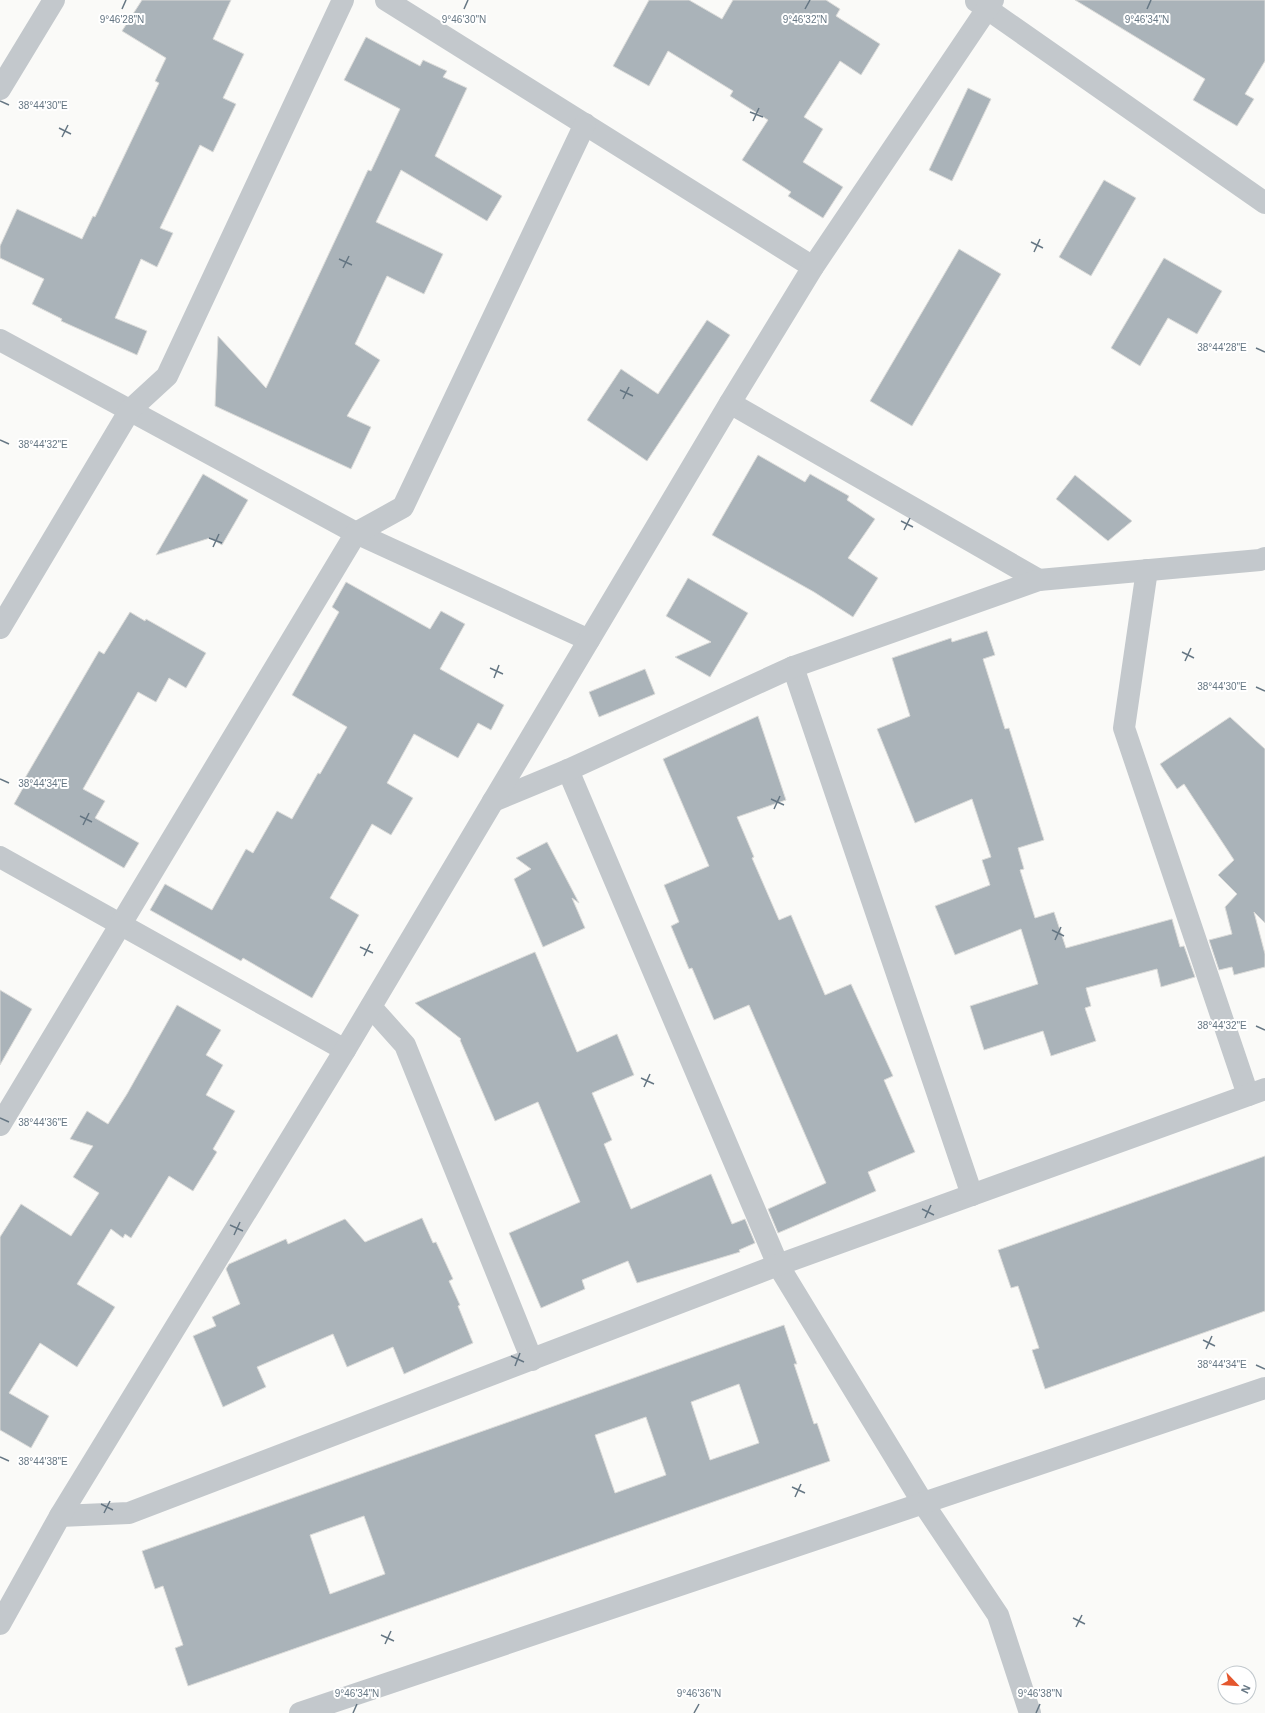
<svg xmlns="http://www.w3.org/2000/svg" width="1265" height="1713" viewBox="0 0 1265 1713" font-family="Helvetica,sans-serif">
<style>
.building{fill:#aab3b9;stroke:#dcdcda;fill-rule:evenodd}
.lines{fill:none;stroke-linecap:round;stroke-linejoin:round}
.street{stroke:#c3c8cc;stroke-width:22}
.ticks{fill:none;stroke:#657683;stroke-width:1.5}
.ticks-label{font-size:10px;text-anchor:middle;fill:#657683;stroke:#fff;stroke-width:4;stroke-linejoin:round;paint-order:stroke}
</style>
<rect width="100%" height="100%" fill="#fafaf8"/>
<g class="building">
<path d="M 142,0 L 231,0 L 213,39 L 244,54 L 223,98 L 236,104 L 213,152 L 200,145 L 160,228 L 173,233 L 157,267 L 141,259 L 115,318 L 147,331 L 137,355 L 61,321 L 62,319 L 32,304 L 44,279 L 0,258 L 0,246 L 17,209 L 82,239 L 93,216 L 95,217 L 159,83 L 155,81 L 166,58 L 122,31 Z"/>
<path d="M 649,0 L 689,0 L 722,19 L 733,0 L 826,0 L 840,9 L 836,16 L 880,44 L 861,75 L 840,61 L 804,117 L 823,129 L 803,162 L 843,187 L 823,218 L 788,196 L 791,192 L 742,160 L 768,120 L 730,96 L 733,91 L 668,51 L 649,86 L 613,66 Z"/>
<path d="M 1075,0 L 1265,0 L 1265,61 L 1245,94 L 1254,99 L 1237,126 L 1193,100 L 1205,79 Z"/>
<path d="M 366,37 L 420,66 L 423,60 L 447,71 L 443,77 L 467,88 L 435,156 L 502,196 L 487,221 L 401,170 L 376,222 L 443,254 L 424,294 L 387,276 L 355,344 L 380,360 L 347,416 L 371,427 L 351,469 L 215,406 L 218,336 L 266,388 L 368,170 L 371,171 L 400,109 L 344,80 Z"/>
<path d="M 968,88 L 991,99 L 952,181 L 929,170 Z"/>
<path d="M 1104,180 L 1136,198 L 1091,276 L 1059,257 Z"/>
<path d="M 959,249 L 1001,274 L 912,426 L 870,401 Z"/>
<path d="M 1164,258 L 1222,291 L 1197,334 L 1168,318 L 1140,366 L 1111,348 Z"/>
<path d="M 707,320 L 730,335 L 647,461 L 587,420 L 621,369 L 658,394 Z"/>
<path d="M 758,455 L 805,482 L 810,474 L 849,496 L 847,500 L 875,519 L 848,558 L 878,578 L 853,617 L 814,592 L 712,535 Z"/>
<path d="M 203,474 L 248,500 L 222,545 L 210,538 L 156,555 Z"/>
<path d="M 1075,475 L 1132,521 L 1108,541 L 1056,499 Z"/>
<path d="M 688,578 L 748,613 L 710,677 L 675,657 L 711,642 L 666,616 Z"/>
<path d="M 346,582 L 430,629 L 441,611 L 465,624 L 440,669 L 504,705 L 491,730 L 478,723 L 458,758 L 414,734 L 387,783 L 413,798 L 391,835 L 372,824 L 330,898 L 359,915 L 312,998 L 243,958 L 241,961 L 150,910 L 165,884 L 212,910 L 246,849 L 253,853 L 277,811 L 292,819 L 318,773 L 320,774 L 347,727 L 292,695 L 339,612 L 332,607 Z"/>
<path d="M 130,612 L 145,621 L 146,619 L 206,653 L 186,688 L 169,678 L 156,702 L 138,692 L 83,789 L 105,801 L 95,818 L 139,843 L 124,868 L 14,804 L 28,779 L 25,778 L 99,651 L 104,654 Z"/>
<path d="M 987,631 L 995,655 L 983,659 L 1005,729 L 1009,728 L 1044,840 L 1018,848 L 1024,869 L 1020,870 L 1035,918 L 1054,912 L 1066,948 L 1172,919 L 1180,947 L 1184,946 L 1195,977 L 1161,987 L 1157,969 L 1086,988 L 1091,1006 L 1085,1008 L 1096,1041 L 1051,1056 L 1043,1031 L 984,1050 L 970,1006 L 1038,984 L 1021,929 L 955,955 L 935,906 L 990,885 L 982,860 L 991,857 L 972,799 L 915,823 L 877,729 L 910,716 L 892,658 L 951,638 L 952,642 Z"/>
<path d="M 645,669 L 655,694 L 599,717 L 589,692 Z"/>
<path d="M 758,716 L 786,800 L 737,817 L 754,857 L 752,858 L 779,920 L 791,915 L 825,995 L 851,984 L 893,1076 L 884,1080 L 915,1152 L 868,1172 L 876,1191 L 778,1233 L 768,1209 L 826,1183 L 749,1005 L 714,1020 L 692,968 L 689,969 L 671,926 L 679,922 L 664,885 L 709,866 L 663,759 Z"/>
<path d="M 1230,717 L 1265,749 L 1265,923 L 1254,912 L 1265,954 L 1265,967 L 1234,975 L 1232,967 L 1219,970 L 1209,940 L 1232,934 L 1225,907 L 1237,894 L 1218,875 L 1234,860 L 1184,784 L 1177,789 L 1160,764 Z"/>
<path d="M 547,842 L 579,903 L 572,898 L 585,928 L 543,947 L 514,879 L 531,869 L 516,858 Z"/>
<path d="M 535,952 L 577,1052 L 617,1034 L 634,1075 L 592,1093 L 612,1140 L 604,1144 L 631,1209 L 711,1174 L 732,1224 L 745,1219 L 755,1243 L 739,1250 L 740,1252 L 637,1283 L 628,1261 L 582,1280 L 585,1289 L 541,1308 L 509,1233 L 580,1202 L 538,1102 L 495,1121 L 460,1040 L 461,1039 L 415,1003 Z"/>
<path d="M 0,990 L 32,1009 L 0,1065 Z"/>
<path d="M 177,1005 L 221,1030 L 206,1055 L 223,1065 L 206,1095 L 235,1111 L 213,1149 L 217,1152 L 193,1191 L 169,1176 L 131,1238 L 125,1234 L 123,1238 L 111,1229 L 77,1284 L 115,1307 L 77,1367 L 40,1343 L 9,1393 L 49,1416 L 31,1448 L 0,1430 L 0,1237 L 21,1204 L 71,1236 L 99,1193 L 73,1177 L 93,1146 L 70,1139 L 87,1111 L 108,1124 L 127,1094 Z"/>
<path d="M 1265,1156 L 1265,1311 L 1045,1389 L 1032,1350 L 1039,1348 L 1018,1286 L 1011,1288 L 998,1250 Z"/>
<path d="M 422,1218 L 433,1243 L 436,1242 L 453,1279 L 449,1281 L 460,1305 L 458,1306 L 473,1343 L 404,1374 L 393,1347 L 347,1367 L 333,1334 L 257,1367 L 266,1387 L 223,1407 L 193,1336 L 216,1326 L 212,1317 L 240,1304 L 226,1269 L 229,1264 L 286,1239 L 288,1244 L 345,1219 L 365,1242 Z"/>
<path d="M 784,1325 L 797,1364 L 794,1364 L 814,1424 L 817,1423 L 830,1461 L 188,1686 L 175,1648 L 183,1645 L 163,1586 L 155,1589 L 142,1551 ZM 739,1384 L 759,1443 L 710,1460 L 691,1402 ZM 646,1417 L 666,1475 L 615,1493 L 595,1435 ZM 364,1516 L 385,1574 L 330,1594 L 310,1535 Z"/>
</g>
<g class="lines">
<g class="street">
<path d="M 386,0 L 813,267"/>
<path d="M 976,1 L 1265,203"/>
<path d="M 0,89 L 54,0"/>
<path d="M 0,340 L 356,533 L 589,640"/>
<path d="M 730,403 L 1039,580"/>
<path d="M 1147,570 L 1124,728 L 1248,1095"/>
<path d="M 0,628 L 130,410 L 167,376 L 343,0"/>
<path d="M 793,667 L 972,1195"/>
<path d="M 568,770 L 778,1265 L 923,1503 L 998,1615 L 1030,1713"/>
<path d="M 493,801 L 568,770 L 793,667 L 1039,580 L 1260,560 L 1265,558"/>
<path d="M 0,857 L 345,1050"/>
<path d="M 371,1007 L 405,1045 L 532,1360"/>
<path d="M 0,1125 L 356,533 L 403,507 L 585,124"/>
<path d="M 60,1516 L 129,1513 L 778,1265 L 1265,1089"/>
<path d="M 0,1624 L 60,1516 L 345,1050 L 730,403 L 813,267 L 993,0"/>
<path d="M 300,1713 L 1265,1388"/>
</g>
</g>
<path class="ticks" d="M 122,9 L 126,0M 464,9 L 468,0M 805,9 L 810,0M 1147,9 L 1151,0M 0,101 L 9,105M 750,112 L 763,117M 753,121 L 759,108M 59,128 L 71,134M 62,137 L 68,125M 1031,242 L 1043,248M 1034,252 L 1040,239M 339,259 L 352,265M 343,268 L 349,256M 1256,348 L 1265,352M 620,390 L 633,396M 623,399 L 629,387M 0,440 L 9,444M 901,521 L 913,527M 904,530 L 910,518M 209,538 L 222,543M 213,547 L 219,534M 1182,652 L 1194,658M 1185,661 L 1191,648M 490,668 L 503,674M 494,678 L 499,665M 1256,687 L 1265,691M 0,779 L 9,783M 771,799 L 784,805M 774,809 L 780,796M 80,816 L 92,822M 83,825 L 89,813M 1052,930 L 1064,936M 1055,940 L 1061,927M 360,947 L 373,953M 364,956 L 370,944M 1256,1026 L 1265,1030M 641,1078 L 654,1084M 644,1087 L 650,1074M 0,1118 L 9,1122M 922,1209 L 934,1215M 925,1218 L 931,1205M 230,1225 L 243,1231M 234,1235 L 240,1222M 1203,1340 L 1215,1346M 1206,1349 L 1212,1336M 511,1356 L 524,1362M 1256,1365 L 1265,1369M 515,1366 L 520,1353M 0,1457 L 9,1461M 792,1487 L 805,1493M 795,1497 L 801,1484M 101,1504 L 113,1510M 104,1513 L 110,1501M 1073,1618 L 1085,1624M 1076,1627 L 1082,1615M 381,1635 L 394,1641M 385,1644 L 391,1631M 353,1713 L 357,1704M 694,1713 L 699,1704M 1036,1713 L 1040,1704"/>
<g class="ticks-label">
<text x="464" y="23">9°46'30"N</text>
<text x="805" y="23">9°46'32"N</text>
<text x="1147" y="23">9°46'34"N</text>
<text x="122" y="23">9°46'28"N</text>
<text x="43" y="109">38°44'30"E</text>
<text x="1222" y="351">38°44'28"E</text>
<text x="43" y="448">38°44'32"E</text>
<text x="1222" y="690">38°44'30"E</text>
<text x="43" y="787">38°44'34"E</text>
<text x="1222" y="1029">38°44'32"E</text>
<text x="43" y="1126">38°44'36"E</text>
<text x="1222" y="1368">38°44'34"E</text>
<text x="43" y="1465">38°44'38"E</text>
<text x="357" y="1697">9°46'34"N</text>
<text x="699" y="1697">9°46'36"N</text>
<text x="1040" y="1697">9°46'38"N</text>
</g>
<g transform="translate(1237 1685) rotate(115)"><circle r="19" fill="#ffffff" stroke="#c1c8cd"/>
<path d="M0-3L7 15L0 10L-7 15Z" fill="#e4572e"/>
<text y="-6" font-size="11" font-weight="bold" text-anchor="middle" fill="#657683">N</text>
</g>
</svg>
